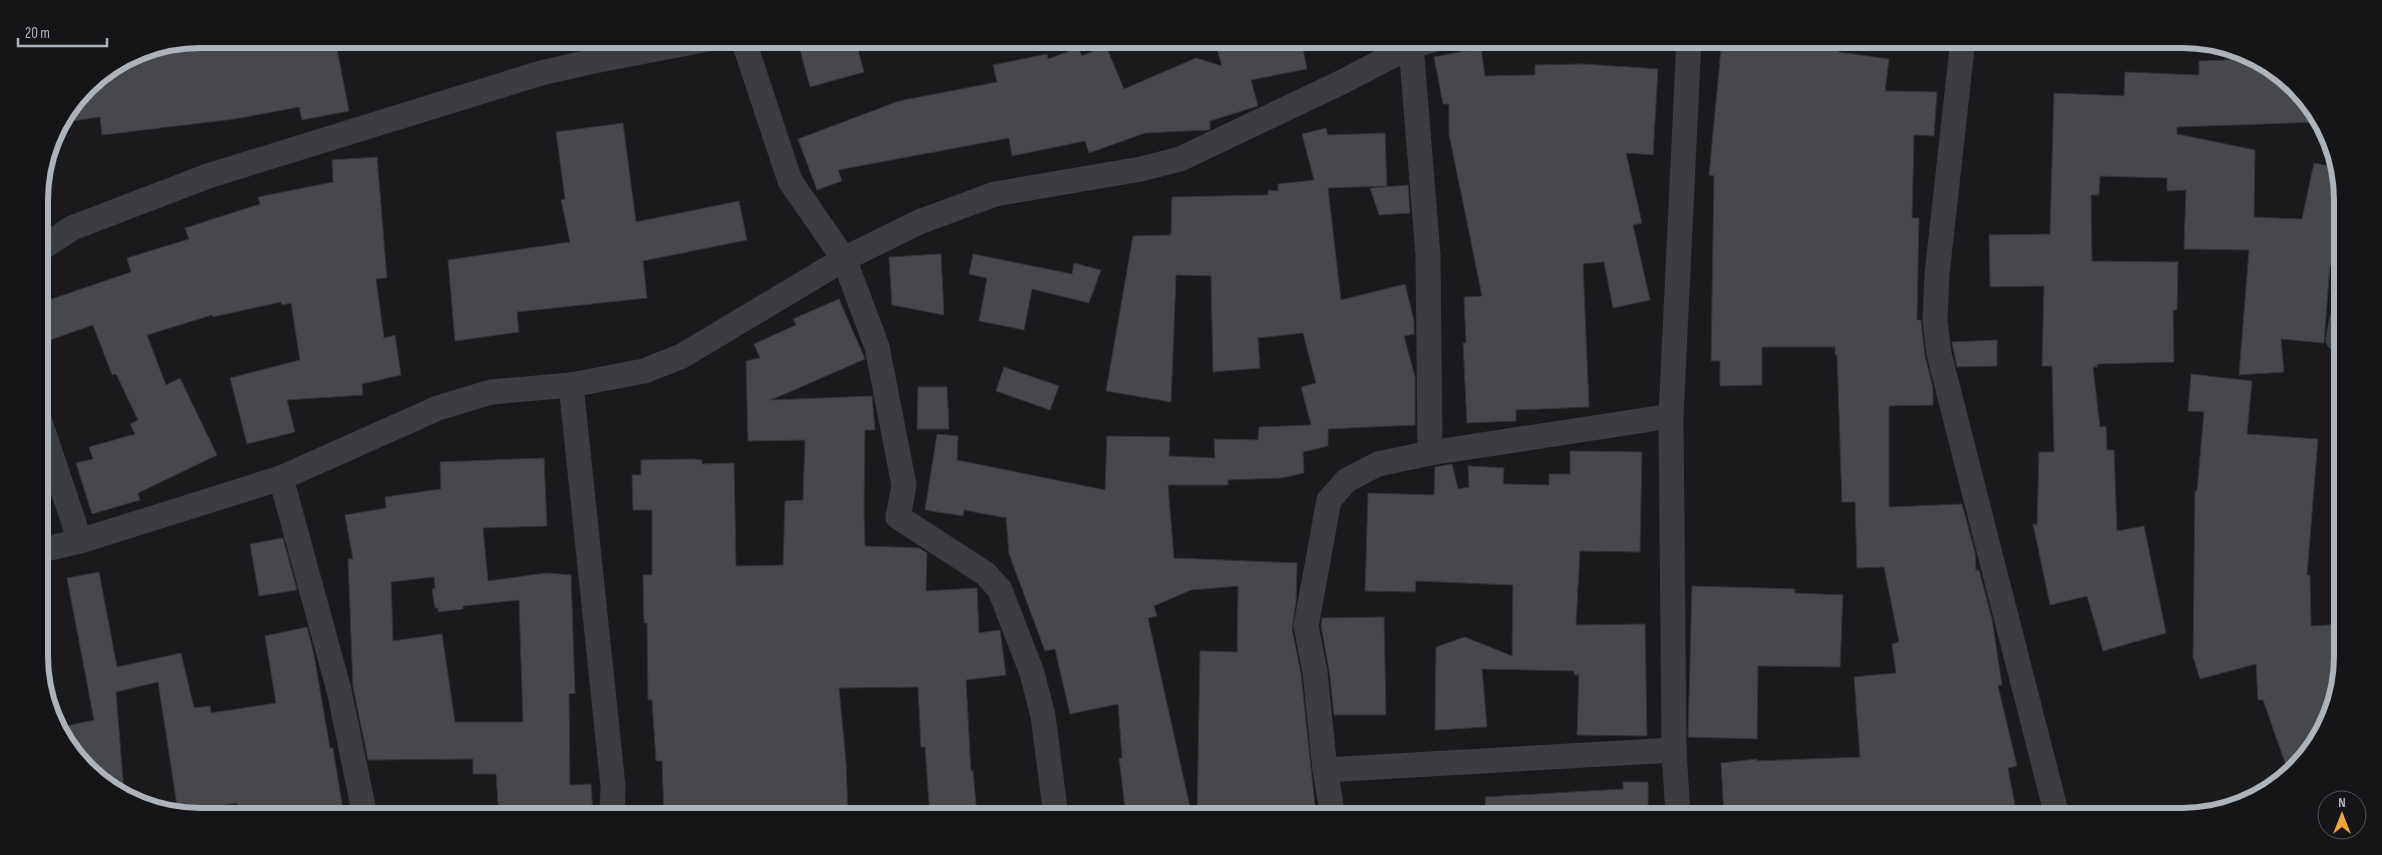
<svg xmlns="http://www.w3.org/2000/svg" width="2382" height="855" viewBox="0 0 2382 855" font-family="'Sofia Sans Condensed',sans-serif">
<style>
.building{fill:#47484c;stroke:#343438;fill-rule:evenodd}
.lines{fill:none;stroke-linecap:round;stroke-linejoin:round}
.minor{stroke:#3b3d41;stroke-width:25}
.rim{fill:none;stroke:#adb3bb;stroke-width:6}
</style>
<rect width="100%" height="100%" fill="#1a1a1c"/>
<g class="building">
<path d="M 200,39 L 335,39 L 349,111 L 302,120 L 299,107 L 235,119 L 102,135 L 100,117 L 59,123 L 93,79 L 137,52 Z"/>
<path d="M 797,39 L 855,39 L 864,72 L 810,87 Z"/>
<path d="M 1214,39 L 1301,39 L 1307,69 L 1251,80 L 1258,106 L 1210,121 L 1210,129 L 1208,130 L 1145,133 L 1089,153 L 1085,141 L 1012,156 L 1009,138 L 838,170 L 842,181 L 817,190 L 798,139 L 899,101 L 997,82 L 993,65 L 1047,54 L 1048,59 L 1078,48 L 1082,56 L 1106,46 L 1124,89 L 1196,58 L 1222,66 Z"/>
<path d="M 1722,39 L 1840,39 L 1839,52 L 1889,59 L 1885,91 L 1937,92 L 1934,136 L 1914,135 L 1912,218 L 1919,218 L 1917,320 L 1921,320 L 1925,356 L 1933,388 L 1933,405 L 1889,406 L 1889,507 L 1962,504 L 1975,552 L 1976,571 L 1979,570 L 1992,619 L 2002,685 L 1998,686 L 2017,766 L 2008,768 L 2017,816 L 1724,816 L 1721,763 L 1757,759 L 1757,761 L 1860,757 L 1854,677 L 1896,673 L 1892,644 L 1899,642 L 1884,567 L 1857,568 L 1855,502 L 1842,502 L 1837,355 L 1835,355 L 1835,347 L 1762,347 L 1762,385 L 1720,386 L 1720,361 L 1711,361 L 1714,176 L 1709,175 Z"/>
<path d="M 1481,48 L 1485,76 L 1535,75 L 1535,65 L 1584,64 L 1658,69 L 1653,155 L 1626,153 L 1642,223 L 1633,225 L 1650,300 L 1613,308 L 1604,262 L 1583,264 L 1589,407 L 1516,410 L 1516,421 L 1467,423 L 1463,343 L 1466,343 L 1464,297 L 1482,296 L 1449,134 L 1449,104 L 1443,104 L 1434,57 Z"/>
<path d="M 2252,59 L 2302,93 L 2321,122 L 2177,127 L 2177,134 L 2255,150 L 2254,217 L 2302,219 L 2314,163 L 2339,168 L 2342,178 L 2342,205 L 2339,204 L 2336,266 L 2330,265 L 2324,343 L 2281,339 L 2284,372 L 2239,375 L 2249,250 L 2184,249 L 2186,190 L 2167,191 L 2167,178 L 2100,176 L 2099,195 L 2091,195 L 2092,261 L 2178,262 L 2177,310 L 2173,310 L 2174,362 L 2097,364 L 2097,367 L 2093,367 L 2100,427 L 2106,426 L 2107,450 L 2114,450 L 2117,531 L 2144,526 L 2166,633 L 2103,651 L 2087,596 L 2050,605 L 2033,524 L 2037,525 L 2039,452 L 2054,452 L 2052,366 L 2042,366 L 2044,286 L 1990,287 L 1989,235 L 2050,234 L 2054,93 L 2124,96 L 2125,72 L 2199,75 L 2199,61 Z"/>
<path d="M 623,123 L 636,222 L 739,201 L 747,240 L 643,261 L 647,298 L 517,312 L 519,332 L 455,341 L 448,260 L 570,242 L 561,200 L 565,199 L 556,132 Z"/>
<path d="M 1326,128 L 1328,135 L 1385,133 L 1387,186 L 1328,188 L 1341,300 L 1405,284 L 1414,321 L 1414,334 L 1404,336 L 1415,377 L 1415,425 L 1328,429 L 1328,446 L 1303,452 L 1304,473 L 1281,478 L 1228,480 L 1228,485 L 1168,485 L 1174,558 L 1297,563 L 1296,602 L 1292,629 L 1301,674 L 1316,815 L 1197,816 L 1200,651 L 1237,652 L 1238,586 L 1191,590 L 1154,606 L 1157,616 L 1148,618 L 1192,816 L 1126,816 L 1119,758 L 1122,758 L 1118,704 L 1070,714 L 1055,649 L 1045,651 L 1009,554 L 1006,518 L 964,510 L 963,516 L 925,510 L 937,434 L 958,436 L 957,460 L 1105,490 L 1107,436 L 1170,437 L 1169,456 L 1215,458 L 1214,439 L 1258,440 L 1259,427 L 1311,425 L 1301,387 L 1316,383 L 1303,333 L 1258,338 L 1260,368 L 1213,372 L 1211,276 L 1176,275 L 1171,402 L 1106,391 L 1133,236 L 1171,235 L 1172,197 L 1268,195 L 1268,190 L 1278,191 L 1278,184 L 1314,180 L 1302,134 Z"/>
<path d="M 377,157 L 387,278 L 376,279 L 384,338 L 395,335 L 401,375 L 362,384 L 363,395 L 287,400 L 295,432 L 247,444 L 230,378 L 300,360 L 291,303 L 282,305 L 281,302 L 213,317 L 212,315 L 147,335 L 166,385 L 180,378 L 217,455 L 138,493 L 140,500 L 92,514 L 76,463 L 93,459 L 89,447 L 135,434 L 130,424 L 138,420 L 116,374 L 112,375 L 93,325 L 50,340 L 40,311 L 40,303 L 131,272 L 127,258 L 189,239 L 185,228 L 260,204 L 258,197 L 333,182 L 332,160 Z"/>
<path d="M 1408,185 L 1410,213 L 1379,215 L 1370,188 Z"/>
<path d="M 941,254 L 944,315 L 892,305 L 889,257 Z"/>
<path d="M 973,254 L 1072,274 L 1074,263 L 1101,270 L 1089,303 L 1032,289 L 1024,330 L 979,321 L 987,278 L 969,274 Z"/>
<path d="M 839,299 L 865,359 L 771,400 L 872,396 L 875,430 L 865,430 L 864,511 L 865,546 L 919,548 L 927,553 L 926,591 L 977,588 L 979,633 L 1000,630 L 1006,675 L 966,680 L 971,771 L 973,771 L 977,816 L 930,816 L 925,747 L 921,747 L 918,687 L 839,688 L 846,762 L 848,816 L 666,816 L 664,814 L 662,761 L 656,761 L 652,700 L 648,700 L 647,623 L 644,623 L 643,575 L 652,575 L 652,510 L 633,510 L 632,475 L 641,475 L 641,460 L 693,459 L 702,460 L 702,464 L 734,463 L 736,566 L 783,565 L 785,501 L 803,500 L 805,440 L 748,441 L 746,361 L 760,358 L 754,344 L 796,325 L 793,319 Z"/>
<path d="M 1997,340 L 1997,366 L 1957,367 L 1952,342 Z"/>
<path d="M 1004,367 L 1059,386 L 1050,410 L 996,391 Z"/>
<path d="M 2191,374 L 2252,381 L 2247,434 L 2318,439 L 2307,575 L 2310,575 L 2311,626 L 2343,624 L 2343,656 L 2335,707 L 2316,745 L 2289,774 L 2263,700 L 2258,700 L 2256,664 L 2200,679 L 2193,657 L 2195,491 L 2197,491 L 2204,412 L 2188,411 Z"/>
<path d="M 918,387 L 947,387 L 949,429 L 917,429 Z"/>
<path d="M 1570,451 L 1642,452 L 1640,552 L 1580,551 L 1576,625 L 1645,624 L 1647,736 L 1577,735 L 1579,675 L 1574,675 L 1574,671 L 1482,669 L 1487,727 L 1435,730 L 1436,647 L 1465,637 L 1512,656 L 1513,585 L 1416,581 L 1415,592 L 1365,591 L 1368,493 L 1434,495 L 1435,467 L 1452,464 L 1458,489 L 1469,487 L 1468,466 L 1504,468 L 1503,484 L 1549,485 L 1549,474 L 1570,474 Z"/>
<path d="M 544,458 L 547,526 L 483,528 L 488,581 L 546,573 L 571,575 L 575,693 L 569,694 L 570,785 L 591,784 L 593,816 L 499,816 L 496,774 L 473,774 L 473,759 L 368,760 L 353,687 L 348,559 L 353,559 L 345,515 L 386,508 L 385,497 L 441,489 L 440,462 ZM 434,577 L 435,588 L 432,589 L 435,608 L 438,608 L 438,612 L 463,609 L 463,606 L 519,600 L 523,722 L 455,722 L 442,634 L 393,641 L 391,582 Z"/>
<path d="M 283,538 L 297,590 L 259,596 L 250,544 Z"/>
<path d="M 99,572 L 117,667 L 181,653 L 194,708 L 210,706 L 211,713 L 276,703 L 265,636 L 307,627 L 314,655 L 330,748 L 333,748 L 344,816 L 239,816 L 237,803 L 178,812 L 158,682 L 116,692 L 124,792 L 80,762 L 61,727 L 94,720 L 67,578 Z"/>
<path d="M 1692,586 L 1795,589 L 1795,593 L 1843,595 L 1840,667 L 1758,666 L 1757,739 L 1688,737 Z"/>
<path d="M 1384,617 L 1386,715 L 1334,715 L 1329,669 L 1321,626 L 1322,618 Z"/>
<path d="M 1623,782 L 1648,782 L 1648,816 L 1486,816 L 1485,797 L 1623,789 Z"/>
</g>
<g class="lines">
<g class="minor">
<path d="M 743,39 L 790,181 L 844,259 L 877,347 L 904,485 L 898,517 L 986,574 L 1000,590 L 1032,673 L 1043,716 L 1056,816"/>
<path d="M 1963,39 L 1937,274 L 1935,320 L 1939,354 L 2057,816"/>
<path d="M 1411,46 L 1428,255 L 1430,453"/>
<path d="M 39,250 L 72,228 L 208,176 L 541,73 L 589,62 L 708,39"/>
<path d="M 2338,339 L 2342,319"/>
<path d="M 571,385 L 613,786 L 612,816"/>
<path d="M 40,422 L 80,541"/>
<path d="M 281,478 L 339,690 L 365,816"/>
<path d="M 41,550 L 80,541 L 281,478 L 438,408 L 491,392 L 571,385 L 644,371 L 682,356 L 844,259 L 919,222 L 995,194 L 1141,169 L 1180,159 L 1342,82 L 1411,46 L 1437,39"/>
<path d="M 1325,770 L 1674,750"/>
<path d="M 1333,816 L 1325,770 L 1315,672 L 1306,626 L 1329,500 L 1347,480 L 1378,464 L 1430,453 L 1671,416"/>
<path d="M 1678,816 L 1674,750 L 1671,416 L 1689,39"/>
</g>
</g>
<path d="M0 0H2382V855H0ZM200 48H2182A152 152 0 0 1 2334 200V656A152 152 0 0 1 2182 808H200A152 152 0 0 1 48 656V200A152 152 0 0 1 200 48Z" fill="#151517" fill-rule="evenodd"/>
<path class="rim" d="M200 48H2182A152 152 0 0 1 2334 200V656A152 152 0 0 1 2182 808H200A152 152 0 0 1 48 656V200A152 152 0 0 1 200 48Z"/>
<g transform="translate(2342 815)"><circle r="24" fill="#151517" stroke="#525459"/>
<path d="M0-4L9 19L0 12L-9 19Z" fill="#eda542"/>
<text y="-8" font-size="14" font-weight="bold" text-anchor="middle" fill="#adb3bb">N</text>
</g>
<path d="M18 38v8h89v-8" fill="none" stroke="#adb3bb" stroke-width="2.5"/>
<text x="25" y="38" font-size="15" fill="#adb3bb" stroke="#151517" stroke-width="4" paint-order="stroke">20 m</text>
</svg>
